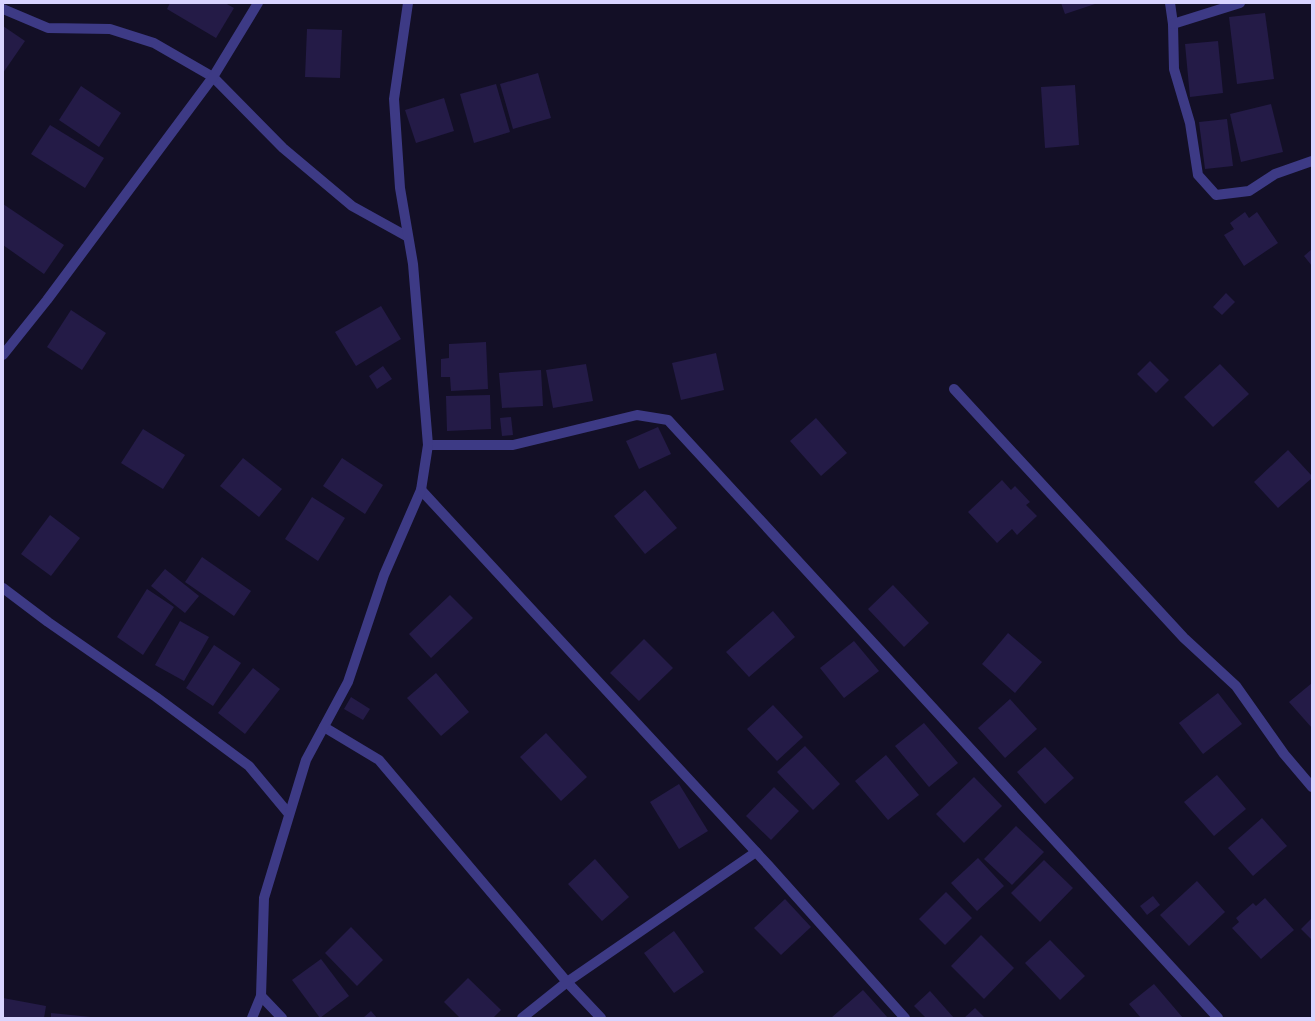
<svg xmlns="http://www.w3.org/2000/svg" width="1315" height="1021" viewBox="0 0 1315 1021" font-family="'Asap Condensed',sans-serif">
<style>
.building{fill:#241b47}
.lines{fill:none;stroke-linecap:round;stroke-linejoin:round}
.minor{stroke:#3d3a85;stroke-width:10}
</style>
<rect width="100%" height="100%" fill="#130f26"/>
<g class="building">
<path d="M 170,3 L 225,3 L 234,8 L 216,38 L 167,9 Z"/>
<path d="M 1061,3 L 1098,3 L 1065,14 Z"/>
<path d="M 1265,13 L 1274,79 L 1237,84 L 1229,17 Z"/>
<path d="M 3,26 L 25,41 L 3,73 Z"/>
<path d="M 307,29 L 342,30 L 340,78 L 305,77 Z"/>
<path d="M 1218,41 L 1223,93 L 1190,97 L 1185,44 Z"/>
<path d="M 538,73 L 551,118 L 513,129 L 500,84 Z"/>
<path d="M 496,84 L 510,132 L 474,143 L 460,94 Z"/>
<path d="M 1075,85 L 1079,145 L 1045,148 L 1041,87 Z"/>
<path d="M 81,86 L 121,113 L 99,147 L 59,120 Z"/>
<path d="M 444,98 L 454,131 L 416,143 L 405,110 Z"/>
<path d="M 1271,104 L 1283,152 L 1241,162 L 1230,114 Z"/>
<path d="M 1227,119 L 1233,166 L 1205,169 L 1199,122 Z"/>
<path d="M 50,125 L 104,158 L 85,188 L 31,154 Z"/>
<path d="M 3,204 L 64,245 L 44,274 L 3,245 Z"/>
<path d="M 1245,212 L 1249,218 L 1257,212 L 1278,243 L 1244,266 L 1224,235 L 1234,229 L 1230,223 Z"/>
<path d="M 1312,249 L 1312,266 L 1304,256 Z"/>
<path d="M 1226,293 L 1235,302 L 1222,315 L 1213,307 Z"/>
<path d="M 381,306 L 401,339 L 356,366 L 335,332 Z"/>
<path d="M 71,310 L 106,333 L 82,370 L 47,347 Z"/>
<path d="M 486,342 L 488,389 L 451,391 L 450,377 L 441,377 L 441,359 L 449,358 L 449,344 Z"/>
<path d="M 716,353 L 724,390 L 681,400 L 672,363 Z"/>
<path d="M 1150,361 L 1169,380 L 1156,393 L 1137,374 Z"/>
<path d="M 586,364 L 593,401 L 553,408 L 546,370 Z"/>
<path d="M 1220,364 L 1249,394 L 1213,427 L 1184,397 Z"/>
<path d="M 383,366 L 392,379 L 377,389 L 369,376 Z"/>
<path d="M 541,370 L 543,406 L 502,408 L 499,373 Z"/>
<path d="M 490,395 L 491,429 L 447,431 L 446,396 Z"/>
<path d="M 511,417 L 513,435 L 502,436 L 500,418 Z"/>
<path d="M 816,418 L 847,453 L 821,476 L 790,441 Z"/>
<path d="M 658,427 L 671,454 L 639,469 L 626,441 Z"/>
<path d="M 143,429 L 185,455 L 163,489 L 121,463 Z"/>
<path d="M 1288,450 L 1312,476 L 1312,478 L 1278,508 L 1254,482 Z"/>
<path d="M 243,458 L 282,489 L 259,517 L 220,486 Z"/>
<path d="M 342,458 L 383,485 L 365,514 L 323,486 Z"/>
<path d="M 1002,480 L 1011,490 L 1015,486 L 1030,502 L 1026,505 L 1037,516 L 1017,535 L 1012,529 L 997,543 L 968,512 Z"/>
<path d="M 645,490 L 677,528 L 645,554 L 614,516 Z"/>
<path d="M 312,497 L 345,518 L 318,561 L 285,539 Z"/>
<path d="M 50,515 L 80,538 L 51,576 L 21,554 Z"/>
<path d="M 202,557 L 251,591 L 234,616 L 185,582 Z"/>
<path d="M 165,569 L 199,596 L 185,613 L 151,586 Z"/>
<path d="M 893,585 L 929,623 L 904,647 L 868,609 Z"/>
<path d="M 147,589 L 174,607 L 143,655 L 117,637 Z"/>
<path d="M 450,595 L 473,618 L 431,658 L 409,634 Z"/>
<path d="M 773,611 L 795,637 L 749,677 L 726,652 Z"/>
<path d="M 180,621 L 209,637 L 184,681 L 155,665 Z"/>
<path d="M 1008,633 L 1042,662 L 1015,693 L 982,664 Z"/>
<path d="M 644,639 L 673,668 L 639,701 L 610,673 Z"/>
<path d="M 854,641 L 879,671 L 844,698 L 820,668 Z"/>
<path d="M 214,645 L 241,663 L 213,706 L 186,688 Z"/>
<path d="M 253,668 L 280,689 L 245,734 L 218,713 Z"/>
<path d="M 436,673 L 469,712 L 441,736 L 407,698 Z"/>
<path d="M 1312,683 L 1312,728 L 1289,702 Z"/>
<path d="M 1218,693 L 1242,724 L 1203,754 L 1179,723 Z"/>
<path d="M 351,697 L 370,709 L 363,720 L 344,709 Z"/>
<path d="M 1010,699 L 1037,729 L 1005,758 L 978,728 Z"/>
<path d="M 773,705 L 803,737 L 777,761 L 747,729 Z"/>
<path d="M 924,723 L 958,763 L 929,787 L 895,746 Z"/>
<path d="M 546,733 L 587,777 L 561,801 L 520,757 Z"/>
<path d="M 805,746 L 840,784 L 813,810 L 777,772 Z"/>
<path d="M 1045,747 L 1074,778 L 1045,804 L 1017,772 Z"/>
<path d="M 886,755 L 919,795 L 888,820 L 855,781 Z"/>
<path d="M 1217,775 L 1246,809 L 1214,836 L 1184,802 Z"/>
<path d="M 974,777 L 1002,806 L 964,843 L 936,814 Z"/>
<path d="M 679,784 L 708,831 L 679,849 L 650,802 Z"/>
<path d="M 774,787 L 799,811 L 771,840 L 746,816 Z"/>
<path d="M 1262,818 L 1287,846 L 1253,876 L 1228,848 Z"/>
<path d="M 1016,826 L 1044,852 L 1012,885 L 984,859 Z"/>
<path d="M 978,858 L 1004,886 L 977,911 L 951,883 Z"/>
<path d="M 595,859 L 629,897 L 602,921 L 568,884 Z"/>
<path d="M 1044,860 L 1073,888 L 1040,922 L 1011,893 Z"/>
<path d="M 1197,881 L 1225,912 L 1189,946 L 1160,915 Z"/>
<path d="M 946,892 L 972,918 L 945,945 L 919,919 Z"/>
<path d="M 1153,896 L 1160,905 L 1147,915 L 1140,906 Z"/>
<path d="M 1265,898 L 1294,930 L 1261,959 L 1232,928 L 1239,922 L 1236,918 L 1253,903 L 1256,906 Z"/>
<path d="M 785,899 L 811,927 L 781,955 L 754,928 Z"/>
<path d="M 1312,918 L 1312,940 L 1301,929 Z"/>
<path d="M 351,927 L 383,960 L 357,986 L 325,953 Z"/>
<path d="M 674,931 L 704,972 L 674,993 L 644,953 Z"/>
<path d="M 981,935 L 1014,968 L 984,999 L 951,966 Z"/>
<path d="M 1050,940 L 1085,976 L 1060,1000 L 1025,963 Z"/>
<path d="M 321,959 L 349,996 L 320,1018 L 292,980 Z"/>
<path d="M 468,978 L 501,1010 L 493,1018 L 460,1018 L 444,1002 Z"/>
<path d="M 1154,984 L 1183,1018 L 1141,1018 L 1129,1004 Z"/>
<path d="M 863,990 L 888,1018 L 831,1018 Z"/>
<path d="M 930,991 L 954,1018 L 926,1018 L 914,1006 Z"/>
<path d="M 3,998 L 46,1006 L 44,1018 L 3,1018 Z"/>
<path d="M 975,1008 L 985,1018 L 964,1018 Z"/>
<path d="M 371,1011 L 377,1018 L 363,1018 Z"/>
<path d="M 51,1013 L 91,1017 L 90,1018 L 51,1018 Z"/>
</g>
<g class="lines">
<g class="minor">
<path d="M 1170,3 L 1173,24 L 1174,69 L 1190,123 L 1198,175 L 1216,195 L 1249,191 L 1275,174 L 1312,161"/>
<path d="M 3,9 L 48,28 L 110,29 L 154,43 L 213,77 L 283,148 L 352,206 L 408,237"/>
<path d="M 1173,24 L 1240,3"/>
<path d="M 3,355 L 47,300 L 213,77 L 258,3"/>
<path d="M 954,389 L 1184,638 L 1236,686 L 1284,754 L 1312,787"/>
<path d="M 428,445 L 513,445 L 637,415 L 668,420 C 852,619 1034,820 1218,1018"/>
<path d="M 421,490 L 768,865 L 905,1018"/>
<path d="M 3,588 L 48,622 L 156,697 L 249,766 L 289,814"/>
<path d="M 324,727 L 379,760 L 567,982 L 601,1018"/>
<path d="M 261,996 L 282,1018"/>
<path d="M 252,1018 L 261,996 L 264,898 L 306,760 L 348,682 L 384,575 L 421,490 L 428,445 L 413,264 L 400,188 L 394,99 L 408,3"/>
<path d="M 522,1018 L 567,982 L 756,852"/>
</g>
</g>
<rect width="1315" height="1021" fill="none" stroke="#d9d4ff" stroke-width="8"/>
</svg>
